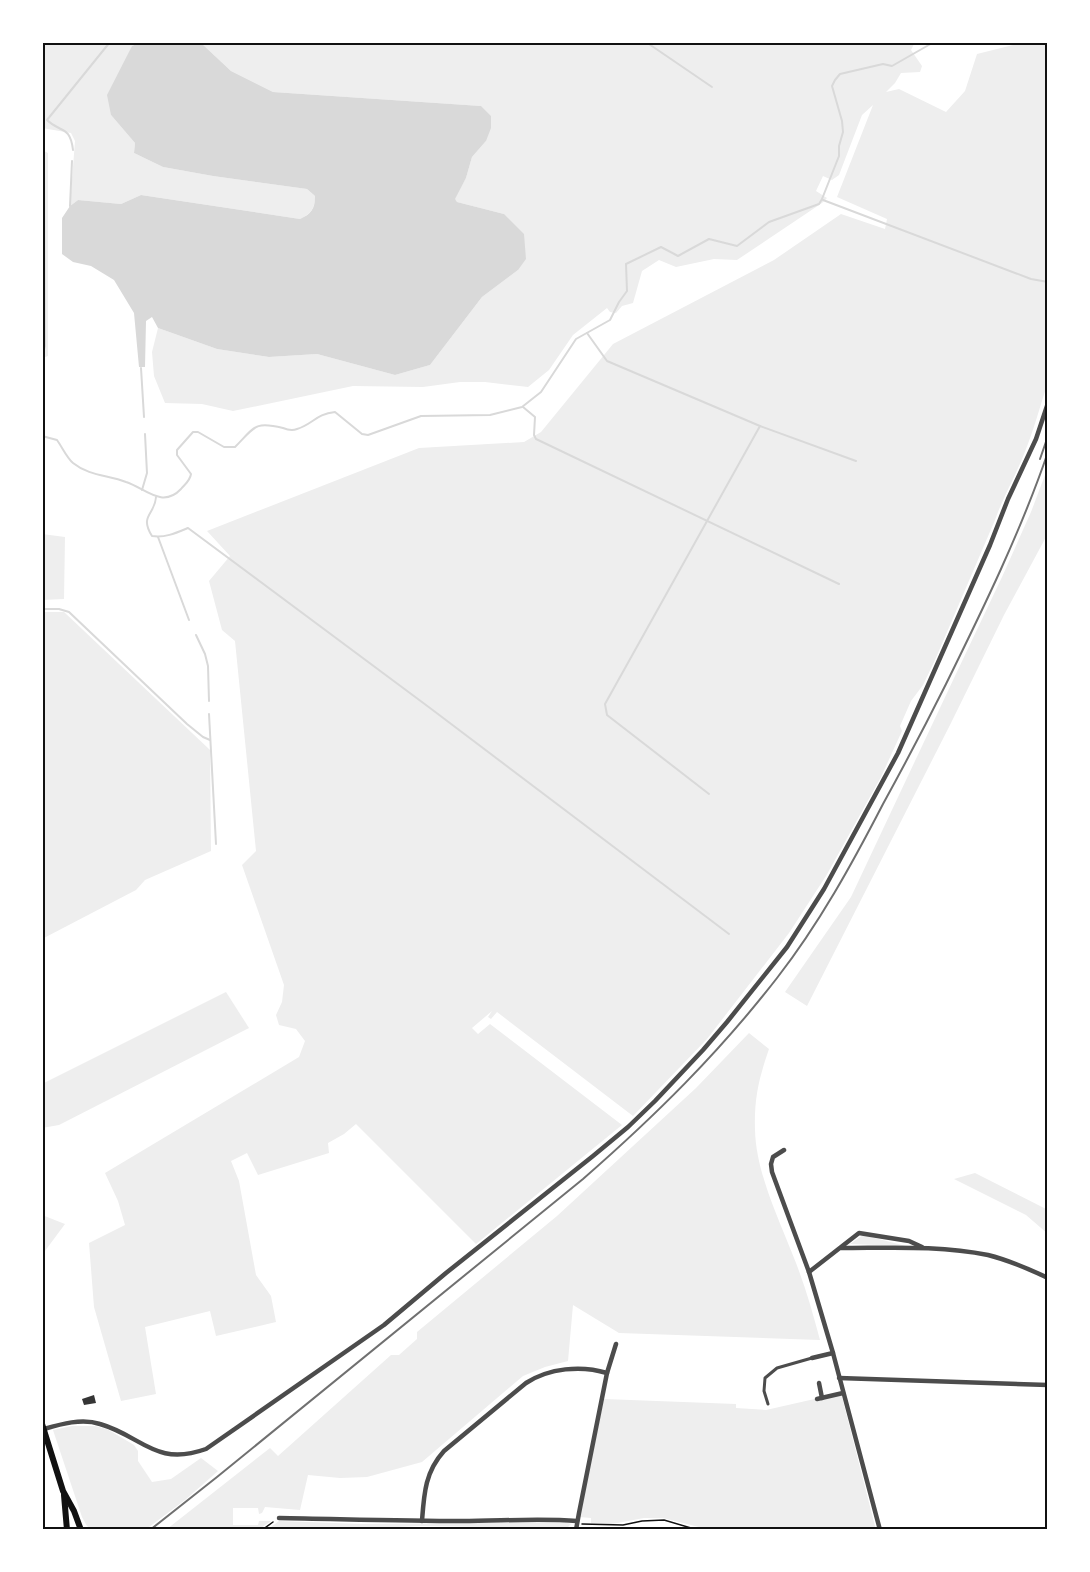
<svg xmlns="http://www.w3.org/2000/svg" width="1090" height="1572" viewBox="0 0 1090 1572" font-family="'PT Sans',sans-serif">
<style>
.green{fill:#eee}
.water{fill:#d9d9d9}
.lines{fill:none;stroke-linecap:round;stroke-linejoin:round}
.stream{stroke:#d9d9d9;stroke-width:2}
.building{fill:#353535}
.path{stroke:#111;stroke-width:1.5}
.pedestrian{stroke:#4c4c4c;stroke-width:3}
.minor{stroke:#4c4c4c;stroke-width:4.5}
.secondary{stroke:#111;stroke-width:6}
.rail{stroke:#707070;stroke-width:2}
.neatline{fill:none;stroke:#111;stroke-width:2}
</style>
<rect width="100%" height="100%" fill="#fff"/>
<g class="green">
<path d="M 42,42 L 141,42 L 132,46 L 111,115 L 135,143 L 134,153 L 163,167 L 213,176 L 307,189 L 315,196 C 315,208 311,214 300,219 L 141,195 L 121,204 L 78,200 L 70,206 L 75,141 L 71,133 L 42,128 Z"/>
<path d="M 200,42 L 915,42 L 911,50 L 922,66 L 920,72 L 901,73 L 895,83 L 886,92 L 899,89 L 946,112 L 965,91 L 977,54 L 1013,45 L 1044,45 L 1048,42 L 1048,382 C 1040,406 1034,430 1024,454 C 1015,477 1003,497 995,520 L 935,660 L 923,685 L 911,701 L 900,726 L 902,731 L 881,777 L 826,876 L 789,933 L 707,1039 L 633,1116 L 497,1012 L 491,1019 L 488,1017 L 492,1011 L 472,1028 L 478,1034 L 490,1024 L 622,1125 L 476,1244 L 356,1124 L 344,1134 L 328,1143 L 329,1153 L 258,1175 L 247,1153 L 231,1161 L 239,1181 L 256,1275 L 271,1296 L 276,1322 L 216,1336 L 210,1311 L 145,1327 L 156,1394 L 121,1401 L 94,1307 L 89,1243 L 125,1225 L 118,1201 L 105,1173 L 299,1057 L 305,1041 L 296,1029 L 279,1025 L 276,1015 L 282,1002 L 284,985 L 242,865 L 256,851 L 235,641 L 222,630 L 209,581 L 230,556 L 207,531 L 419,448 L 524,442 L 541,432 L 613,344 L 774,260 L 841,214 L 885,229 L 887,219 L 837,197 L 873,105 L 862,115 L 839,175 L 832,180 L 823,176 L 816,191 L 827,198 L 822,203 L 737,260 L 714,259 L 676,267 L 659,260 L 642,271 L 633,303 L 622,306 L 616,313 L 610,312 L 607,308 L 573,335 L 549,370 L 528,387 L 485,382 L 460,382 L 423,387 L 353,386 L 233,411 L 202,404 L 165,403 L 154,376 L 152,352 L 158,328 L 217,349 L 269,357 L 317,354 L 395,375 L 430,365 L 482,297 L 518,270 L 504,214 L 457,202 L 454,199 L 466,178 L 472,157 L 486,141 L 481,106 L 273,92 L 231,71 Z"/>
<path d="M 42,150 L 48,153 L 48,356 L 42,358 Z"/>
<path d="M 1048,467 L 1048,530 L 1046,537 L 1004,615 L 950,725 L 807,1006 L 785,992 L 851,897 L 955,676 L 1002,577 L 1031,512 Z"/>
<path d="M 42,534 L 65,537 L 64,599 L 42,600 Z"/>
<path d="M 42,612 L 64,612 L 210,750 L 211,851 L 145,880 L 136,890 L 42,939 Z"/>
<path d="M 226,992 L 249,1028 L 59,1125 L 42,1128 L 42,1084 Z"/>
<path d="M 749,1033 L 769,1049 C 759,1078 754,1098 755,1130 C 756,1171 777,1215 792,1253 C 804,1282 812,1310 820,1340 L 619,1333 L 573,1305 L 568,1361 L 545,1367 L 523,1376 L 422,1462 L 367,1477 L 340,1478 L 308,1475 L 300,1510 L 265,1507 L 262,1513 L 259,1514 L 258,1508 L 233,1508 L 233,1525 L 258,1525 L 259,1521 L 271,1521 L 261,1528 L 220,1527 L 167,1529 L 270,1448 L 278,1456 L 391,1355 L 399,1355 L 417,1339 L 417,1332 L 557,1216 L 696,1088 Z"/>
<path d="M 975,1173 L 1048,1210 L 1048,1234 L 1026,1215 L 954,1179 Z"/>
<path d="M 42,1215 L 65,1224 L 42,1255 Z"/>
<path d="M 863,1235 L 906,1246 L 850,1244 Z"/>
<path d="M 841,1393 L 876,1530 L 770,1530 L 699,1527 L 663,1518 L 644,1518 L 612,1524 L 591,1523 L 591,1518 L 579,1517 L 604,1399 L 736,1404 L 736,1408 L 766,1410 Z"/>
<path d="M 72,1426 L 95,1426 L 107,1429 L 134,1445 L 138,1451 L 138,1461 L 152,1482 L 171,1479 L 201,1458 L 218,1471 L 185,1500 L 145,1530 L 93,1530 L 87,1526 L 82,1517 L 53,1430 Z"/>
<path d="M 279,1521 L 362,1524 L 565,1522 L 571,1524 L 567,1528 L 419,1526 L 333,1530 L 267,1530 Z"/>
</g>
<path class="water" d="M 141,42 L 200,42 L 231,71 L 273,92 L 481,106 L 491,116 L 491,128 L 486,141 L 472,157 L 466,178 L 455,199 L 457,202 L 504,214 L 524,234 L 526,259 L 518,270 L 482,297 L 430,365 L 395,375 L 317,354 L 269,357 L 217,349 L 158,328 L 152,317 L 146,321 L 145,367 L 139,367 L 134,313 L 114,280 L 91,266 L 73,262 L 62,254 L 62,218 L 70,206 L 78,200 L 121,204 L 141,195 L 300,219 C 311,214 315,209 315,196 L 307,189 L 213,176 L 163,167 L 134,153 L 135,143 L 111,115 L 107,95 L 132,46 Z"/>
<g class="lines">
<g class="stream">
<path d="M 646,42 L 712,87"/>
<path d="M 73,150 C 70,125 60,133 47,120 L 110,42"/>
<path d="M 823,200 L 1031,279 L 1048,282"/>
<path d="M 70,206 L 72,161"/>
<path d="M 587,333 L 607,361 L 760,426 L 605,704 L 607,715 L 709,794"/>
<path d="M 42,356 L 45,346 L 44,156"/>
<path d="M 141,368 L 144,417"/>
<path d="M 523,407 L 535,417 L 534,435 L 536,439 L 839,584"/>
<path d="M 760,426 L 856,461"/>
<path d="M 42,436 L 57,440 C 62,447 67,458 73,463 C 89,476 108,475 126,482 C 145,488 162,509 181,489 C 185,484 190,481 191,474 L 177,455 L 177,450 L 193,432 L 198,432 L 224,447 L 235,447 C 255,427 254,421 283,428 C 288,430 292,431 297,429 C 313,424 316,414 335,412 L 362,434 L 368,435 L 421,416 L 490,415 L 522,407 L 541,392 L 576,339 L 610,320 L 619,302 L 627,291 L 626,264 L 661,247 L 678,256 L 709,239 L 737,246 L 769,222 L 819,204 L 822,199 L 839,156 L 839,146 L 843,132 L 842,121 L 832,86 L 835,80 L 840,74 L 883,64 L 892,66 L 934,42"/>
<path d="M 142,490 L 147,473 L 145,434"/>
<path d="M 156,497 C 155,515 139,515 152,536 C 165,538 176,533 188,528 L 430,708 L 729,934"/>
<path d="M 158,537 L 189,620"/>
<path d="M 42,609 L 59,609 L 69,612 L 187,724 L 203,737 L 210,740"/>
<path d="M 196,635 L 205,654 L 208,666 L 209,701"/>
<path d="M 209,714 L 216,844"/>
</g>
</g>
<path class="building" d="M 94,1395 L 96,1403 L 84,1405 L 82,1399 Z"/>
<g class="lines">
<g class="path">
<path d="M 582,1524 L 623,1525 L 642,1521 L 664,1520 L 691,1528 L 736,1530"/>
<path d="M 198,1530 L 221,1529 L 256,1530"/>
<path d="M 262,1530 L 273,1522"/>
</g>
<path class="pedestrian" d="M 768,1404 L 764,1391 L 765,1378 L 777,1368 L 812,1358"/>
<g class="minor">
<path d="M 784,1150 L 773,1157 L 771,1164 L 772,1172 L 809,1272 L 833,1353 L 880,1530"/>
<path d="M 841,1248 C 889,1248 940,1245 988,1255 C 1008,1260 1029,1269 1048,1278"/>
<path d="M 809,1272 L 859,1233 L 909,1241 L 922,1247"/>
<path d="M 812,1358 L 833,1353"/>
<path d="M 839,1378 L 1048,1385"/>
<path d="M 819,1383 L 822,1398"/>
<path d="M 817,1399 L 843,1393"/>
<path d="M 44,1429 C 61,1424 82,1418 100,1424 C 142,1436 155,1467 206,1449 L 384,1325 L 446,1273 L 593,1156 L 628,1127 L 655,1101 L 703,1050 L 727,1022 L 787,947 L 824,889 L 898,753 L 990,545 L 1008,499 L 1036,439 L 1048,403"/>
<path d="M 279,1518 C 340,1519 401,1521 462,1521 C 501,1521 539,1518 577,1521"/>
<path d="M 422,1521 C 424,1494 425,1472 444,1451 L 526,1383 C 549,1368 581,1365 607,1373"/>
<path d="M 576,1530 L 579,1513 L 607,1373 L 616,1344"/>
</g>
<g class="secondary">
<path d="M 42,1424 L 63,1491 L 74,1511 L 81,1530"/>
<path d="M 64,1495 L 67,1530"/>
</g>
<g class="rail">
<path d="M 1040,459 L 1048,436"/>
<path d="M 150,1530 L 217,1477 L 583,1179 C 655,1116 718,1054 777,978 C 819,924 852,864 883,804 C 905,764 926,724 946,684 C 983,609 1021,531 1048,452"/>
</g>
</g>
<rect width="1090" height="1572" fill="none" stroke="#ffffff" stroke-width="87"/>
<rect x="44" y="44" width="1002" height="1484" class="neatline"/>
</svg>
